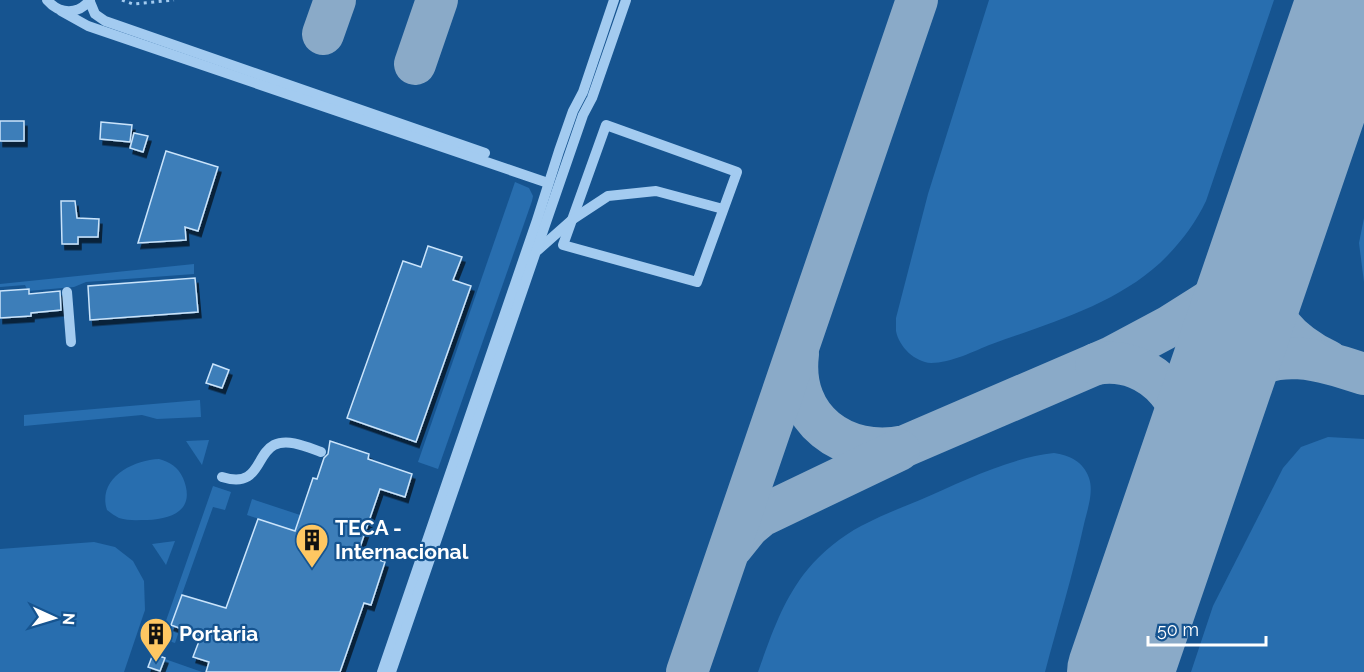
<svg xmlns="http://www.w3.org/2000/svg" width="1364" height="672" viewBox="0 0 1364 672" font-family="Raleway,sans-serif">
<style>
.green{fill:#286eaf}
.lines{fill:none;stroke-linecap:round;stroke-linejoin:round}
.taxiway{stroke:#8aaac8;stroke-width:42}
.runway{stroke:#8aaac8;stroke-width:106}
.building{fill:#3e7eb9;stroke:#cae4fb;stroke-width:1.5;filter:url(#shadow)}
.path{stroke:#a3cbf0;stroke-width:3;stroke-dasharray:3 4.5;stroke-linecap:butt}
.minor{stroke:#a3cbf0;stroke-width:10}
.labels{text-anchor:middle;stroke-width:4.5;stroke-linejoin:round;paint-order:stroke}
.poi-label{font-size:21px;font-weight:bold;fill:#fff;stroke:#165490;text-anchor:start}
</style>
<defs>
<filter id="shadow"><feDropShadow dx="3" dy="5.5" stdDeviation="0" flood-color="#0009"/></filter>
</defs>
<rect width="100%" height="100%" fill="#165490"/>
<g class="green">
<path d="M 989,0 L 1274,0 L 1206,201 C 1195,224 1179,245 1160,263 C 1114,305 1050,323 992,344 C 974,351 951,363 931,363 C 915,362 899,347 896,331 C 896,327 896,322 896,318 L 928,194 Z"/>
<path d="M 515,182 L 529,188 L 533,196 L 532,201 L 438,469 L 418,462 Z"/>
<path d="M 1364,218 L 1364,282 L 1359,243 Z"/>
<path d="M 194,264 L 194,274 L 86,282 L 74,287 L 28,291 L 25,285 L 0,287 L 0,284 Z"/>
<path d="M 200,400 L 201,417 L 157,419 L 142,415 L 24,426 L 24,415 Z"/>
<path d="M 1328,437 L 1364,439 L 1364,672 L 1191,672 L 1213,606 L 1283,468 L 1301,447 Z"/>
<path d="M 209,440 L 202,465 L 186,441 Z"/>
<path d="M 1054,453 C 1069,455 1084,462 1089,478 C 1094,492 1087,511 1084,524 C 1073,574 1058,623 1045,672 L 758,672 C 771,636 783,599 808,569 C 821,553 842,536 861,526 C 880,516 900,508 920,500 C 961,482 1009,458 1054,453 Z"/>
<path d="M 159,459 C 170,462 178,467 183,478 C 196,509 174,519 147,520 C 138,520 128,521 119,518 C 115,516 111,513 107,510 C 97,479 132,460 159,459 Z"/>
<path d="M 213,486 L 231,492 L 225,510 L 213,507 L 171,625 L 180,628 L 175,643 L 160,638 Z"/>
<path d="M 252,499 L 300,515 L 295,531 L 247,515 Z"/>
<path d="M 175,541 L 166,565 L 152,544 Z"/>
<path d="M 94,542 L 115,547 L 133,561 L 144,581 L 145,610 L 124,672 L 0,672 L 0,549 Z"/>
<path d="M 165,659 L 202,672 L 152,672 L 153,669 L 160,671 Z"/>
</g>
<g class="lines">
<g class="taxiway">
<path d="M 323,34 L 335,0"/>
<path d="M 415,64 L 437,0"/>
<path d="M 1267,242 C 1266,251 1263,260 1262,269 C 1259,313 1292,344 1328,361"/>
<path d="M 798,354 C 790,419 844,459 905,446 L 1112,357 L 1170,326 L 1227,290 L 1244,273 L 1267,242"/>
<path d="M 1096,364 C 1155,354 1197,411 1189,465"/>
<path d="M 1186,481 C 1195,457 1202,430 1213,407 C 1218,396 1228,386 1237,378 C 1275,345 1321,360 1364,374"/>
<path d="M 732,547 L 749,526 L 761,516 L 899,450"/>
<path d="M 687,672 L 917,0"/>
</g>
<path class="runway" d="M 1120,672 L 1350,0"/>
</g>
<g class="building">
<rect x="0" y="121" width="24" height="20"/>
<path d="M 101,122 L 132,125 L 130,142 L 100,139 Z"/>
<path d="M 134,133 L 148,136 L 143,152 L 130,148 Z"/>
<path d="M 166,151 L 218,167 L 198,231 L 185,227 L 186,240 L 138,243 Z"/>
<path d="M 61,201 L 75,201 L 77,218 L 99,219 L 98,237 L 78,237 L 78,244 L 62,244 Z"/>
<path d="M 428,246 L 462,257 L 453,280 L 471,286 L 416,442 L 347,418 L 403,261 L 421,267 Z"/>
<path d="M 195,278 L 198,312 L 90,320 L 88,286 Z"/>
<path d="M 29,289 L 29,294 L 60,291 L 61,310 L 31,313 L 31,316 L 0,318 L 0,291 Z"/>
<path d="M 213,364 L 229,370 L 222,388 L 206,383 Z"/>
<path d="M 330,441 L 369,454 L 368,459 L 412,474 L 405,497 L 380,489 L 358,553 L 385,562 L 371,605 L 364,603 L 340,672 L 206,672 L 209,662 L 193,657 L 201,636 L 171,625 L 182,595 L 226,608 L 258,519 L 295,531 L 313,478 L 317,479 L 324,458 L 328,454 Z"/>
<path d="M 153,654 L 165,658 L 160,671 L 148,667 Z"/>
</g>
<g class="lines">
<path class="path" d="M 122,0 L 133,4 L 174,0"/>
<g class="minor">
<path d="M 47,0 C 60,15 78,15 90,0"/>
<path d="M 90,2 L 95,14 L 105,21 L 485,153"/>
<path d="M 61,11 L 88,26 L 548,183"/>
<path d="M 606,125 L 737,172 L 697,282 L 563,245 Z"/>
<path d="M 538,250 L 573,219 L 608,196 L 656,191 L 723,209"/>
<path d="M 67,292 L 71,342"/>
<path d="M 222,477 C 260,489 255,455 274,445 C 288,438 307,447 321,452"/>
<path d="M 382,672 L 537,220 L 559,151 L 573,111 L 583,92 L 614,0"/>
<path d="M 391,672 L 583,115 L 592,98 L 626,0"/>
</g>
</g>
<defs>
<g id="building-pin" transform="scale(1.725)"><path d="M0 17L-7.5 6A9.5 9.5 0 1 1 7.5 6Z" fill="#ffc762" stroke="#165490"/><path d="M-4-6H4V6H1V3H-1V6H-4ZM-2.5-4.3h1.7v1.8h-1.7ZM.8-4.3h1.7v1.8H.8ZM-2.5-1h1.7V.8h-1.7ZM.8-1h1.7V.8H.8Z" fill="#111"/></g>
</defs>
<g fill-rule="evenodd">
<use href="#building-pin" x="312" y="540"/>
<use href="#building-pin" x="156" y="634"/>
</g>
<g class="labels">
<g class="poi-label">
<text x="335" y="535">TECA -<tspan x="335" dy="24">Internacional</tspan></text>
<text x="179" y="641">Portaria</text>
</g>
</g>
<g transform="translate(54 618) rotate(94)" stroke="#165490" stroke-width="4.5" paint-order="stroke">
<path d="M0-4.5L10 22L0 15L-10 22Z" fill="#ffffff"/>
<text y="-9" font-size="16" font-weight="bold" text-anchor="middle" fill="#ffffff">N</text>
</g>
<path d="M1148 636v9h118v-9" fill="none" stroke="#ffffff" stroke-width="3"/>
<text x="1157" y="636" font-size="18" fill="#ffffff" stroke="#165490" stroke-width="4.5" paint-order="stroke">50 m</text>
</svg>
